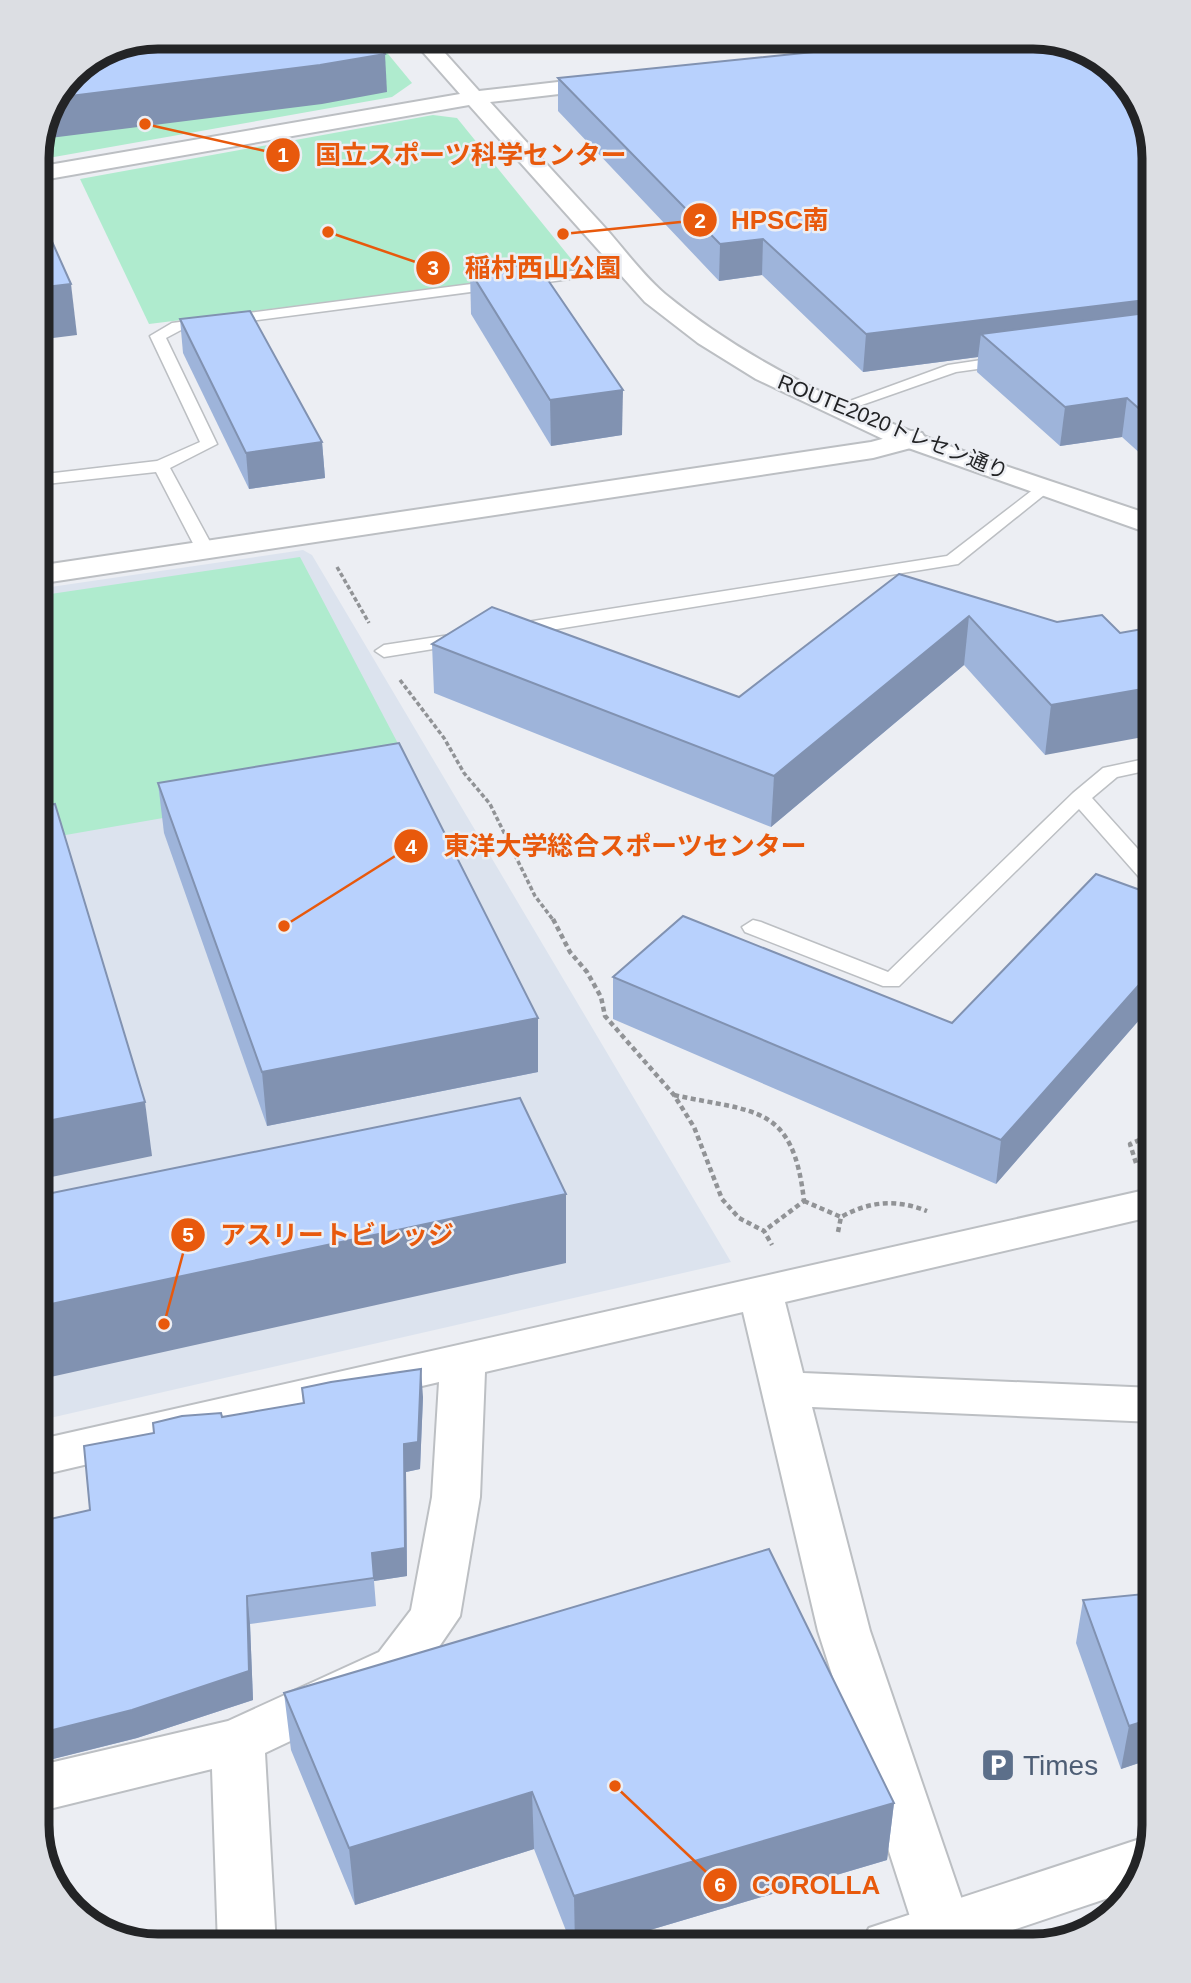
<svg xmlns="http://www.w3.org/2000/svg" width="1191" height="1983" viewBox="0 0 1191 1983" font-family="Helvetica,'Noto Sans JP',sans-serif">
<style>
.built{fill:#dce3ee}
.green{fill:#afebce}
.lines{fill:none;stroke-linecap:round;stroke-linejoin:round}
.lane-casing{stroke:#bcbfc3;stroke-width:3}
.street-casing{stroke:#bcbfc3;stroke-width:4}
.secondary-casing{stroke:#bcbfc3;stroke-width:4}
.primary-casing{stroke:#bcbfc3;stroke-width:4}
.path-far1{stroke:#919396;stroke-width:3.5;stroke-dasharray:4.5 2.5;stroke-linecap:butt}
.path{stroke:#919396;stroke-width:4.5;stroke-dasharray:5 3.5;stroke-linecap:butt}
.lane{fill:#fff;fill-rule:evenodd}
.street{fill:#fff;fill-rule:evenodd}
.secondary{fill:#fff;fill-rule:evenodd}
.primary{fill:#fff;fill-rule:evenodd}
.wall{fill:#9eb4da}
.shaded-wall{fill:#8192b1}
.building{fill:#b8d1fd;stroke:#8192b1;stroke-width:2}
.labels{text-anchor:middle;stroke-width:5;stroke-linejoin:round;paint-order:stroke}
.far-street-label{font-size:21px;fill:#232426;stroke:#eceef3}
.near-service-label{font-size:28px;fill:#4e5e75;stroke:#eceef3;text-anchor:start}
.rim{fill:none;stroke:#232426;stroke-width:9}
.leader{fill:none;stroke:#e8590c;stroke-width:2.5}
.callout-dot{fill:#e8590c;stroke:#eceef3;stroke-width:2.5}
.mark-label{font-size:21px;text-anchor:middle;font-weight:bold;fill:#fff}
.callout-label{font-size:26px;text-anchor:middle;font-weight:bold;fill:#e8590c;stroke:#eceef3;stroke-width:5;stroke-linejoin:round;paint-order:stroke}
</style>
<rect width="100%" height="100%" fill="#eceef3"/>
<path class="built" d="M 303,550 L 312,555 L 731,1262 L 37,1421 L 37,589 Z"/>
<g class="green">
<path d="M 379,43 L 412,83 L 392,97 L 37,160 L 37,151 L 73,72 L 112,46 Z"/>
<path d="M 433,115 L 457,118 L 581,271 L 149,324 L 80,179 Z"/>
<path d="M 300,557 L 414,774 L 37,840 L 37,596 Z"/>
</g>
<g class="lines">
<g class="lane-casing">
<g id="lane">
<path d="M 626,264 L 633,268 L 631,271 L 181,330 L 166,338 L 217,444 L 170,468 L 215,551 L 212,555 L 200,555 L 197,551 L 156,472 L 37,485 L 37,475 L 157,461 L 200,442 L 150,336 L 172,323 Z"/>
<path d="M 1008,356 L 1013,358 L 1013,364 L 956,372 L 836,414 L 828,409 L 948,365 Z"/>
<path d="M 1043,482 L 1049,483 L 1051,487 L 1049,491 L 958,564 L 514,636 L 505,630 L 514,624 L 947,556 Z"/>
<path d="M 463,633 L 470,635 L 472,639 L 470,643 L 384,657 L 375,651 L 384,645 Z"/>
<path d="M 1154,757 L 1154,769 L 1117,777 L 1092,798 L 1154,867 L 1154,886 L 1146,885 L 1079,809 L 899,986 L 883,986 L 745,932 L 742,927 L 753,920 L 761,922 L 888,972 L 1073,793 L 1103,768 Z"/>
</g>
</g>
<g class="street-casing">
<g id="street">
<path d="M 912,431 L 922,433 L 926,439 L 922,445 L 873,458 L 37,584 L 37,566 L 871,442 Z"/>
<path d="M 1154,1188 L 1154,1216 L 785,1302 L 803,1373 L 1154,1388 L 1154,1422 L 812,1407 L 870,1631 L 972,1929 L 963,1946 L 922,1946 L 914,1929 L 818,1631 L 743,1312 L 485,1372 L 480,1497 L 460,1616 L 415,1682 L 265,1753 L 276,1946 L 218,1946 L 212,1769 L 37,1812 L 37,1766 L 228,1721 L 379,1652 L 411,1610 L 432,1497 L 439,1382 L 37,1476 L 37,1440 Z"/>
</g>
</g>
<g class="secondary-casing">
<path id="secondary" d="M 415,43 L 436,43 L 479,91 L 610,76 L 617,78 L 620,82 L 617,86 L 610,88 L 490,102 C 529,145 568,188 608,231 C 626,252 644,276 665,294 C 805,409 986,458 1154,516 L 1154,535 L 883,439 L 756,379 L 698,343 L 645,302 L 469,105 L 37,181 L 37,167 L 460,94 Z"/>
</g>
<g class="primary-casing">
<path id="primary" d="M 1143,1838 L 1150,1840 L 1135,1889 L 965,1946 L 860,1946 L 869,1928 Z"/>
</g>
<g class="path-far1">
<path d="M 337,567 L 369,623"/>
<path d="M 400,680 L 444,738 L 464,773 L 490,804 L 535,896 L 554,921"/>
</g>
<g class="path">
<path d="M 553,919 L 570,952 L 587,972 L 601,997 L 605,1016 L 674,1095 L 694,1127 L 722,1199 L 739,1218 L 764,1231 L 772,1245"/>
<path d="M 674,1095 C 755,1113 793,1103 804,1201 L 764,1231"/>
<path d="M 1136,1163 L 1130,1144 L 1154,1134"/>
<path d="M 804,1201 L 841,1217"/>
<path d="M 838,1232 L 841,1217 C 870,1201 896,1199 927,1211"/>
</g>
<use href="#lane" class="lane"/>
<use href="#street" class="street"/>
<use href="#secondary" class="secondary"/>
<use href="#primary" class="primary"/>
</g>
<g class="wall">
<path d="M 1041,37 L 1101,57 L 1142,105 L 1154,158 L 1154,466 L 1122,437 L 1060,446 L 977,372 L 978,357 L 863,372 L 762,275 L 719,281 L 558,111 L 558,78 Z"/>
<path d="M 470,271 L 622,435 L 551,446 L 471,314 Z"/>
<path d="M 180,319 L 322,442 L 325,478 L 249,489 L 183,353 Z"/>
<path d="M 899,574 L 1057,622 L 1102,615 L 1045,755 L 964,665 L 771,827 L 434,693 L 432,644 L 739,697 Z"/>
<path d="M 158,783 L 538,1018 L 538,1072 L 267,1126 L 164,833 Z"/>
<path d="M 1154,895 L 1154,1003 L 996,1184 L 613,1019 L 613,977 L 952,1023 Z"/>
<path d="M 302,1388 L 423,1397 L 420,1469 L 406,1472 L 407,1576 L 374,1581 L 376,1606 L 250,1624 L 253,1700 L 137,1738 L 37,1763 L 37,1522 L 90,1510 L 154,1433 L 222,1417 L 303,1403 Z"/>
<path d="M 1083,1600 L 1154,1758 L 1121,1769 L 1076,1643 Z"/>
<path d="M 284,1693 L 894,1803 L 887,1860 L 596,1946 L 572,1946 L 534,1849 L 355,1905 L 291,1750 Z"/>
</g>
<g class="shaded-wall">
<path d="M 385,54 L 387,92 L 322,104 L 42,139 L 62,97 Z"/>
<path d="M 763,239 L 762,275 L 719,281 L 720,244 Z"/>
<path d="M 71,284 L 77,335 L 37,340 L 37,288 Z"/>
<path d="M 1154,299 L 1154,335 L 981,334 L 978,357 L 863,372 L 866,334 Z"/>
<path d="M 623,390 L 622,435 L 551,446 L 550,400 Z"/>
<path d="M 1127,398 L 1122,437 L 1060,446 L 1065,407 Z"/>
<path d="M 322,442 L 325,478 L 249,489 L 246,453 Z"/>
<path d="M 969,616 L 964,665 L 771,827 L 774,776 Z"/>
<path d="M 1154,687 L 1154,735 L 1045,755 L 1051,705 Z"/>
<path d="M 1154,968 L 1154,1003 L 996,1184 L 1001,1140 Z"/>
<path d="M 538,1018 L 538,1072 L 267,1126 L 262,1072 Z"/>
<path d="M 145,1102 L 152,1156 L 37,1180 L 37,1123 Z"/>
<path d="M 566,1194 L 566,1263 L 37,1380 L 37,1307 Z"/>
<path d="M 421,1369 L 423,1397 L 420,1469 L 406,1472 L 407,1576 L 374,1581 L 372,1553 L 404,1444 Z"/>
<path d="M 247,1596 L 250,1624 L 253,1700 L 137,1738 L 37,1763 L 37,1734 Z"/>
<path d="M 1154,1718 L 1154,1758 L 1121,1769 L 1129,1726 Z"/>
<path d="M 532,1792 L 534,1849 L 355,1905 L 349,1848 Z"/>
<path d="M 894,1803 L 887,1860 L 596,1946 L 575,1946 L 574,1896 Z"/>
</g>
<g class="building">
<path d="M 1041,37 L 1069,47 L 1123,83 L 1142,105 L 1154,158 L 1154,299 L 866,334 L 763,239 L 720,244 L 558,78 L 951,38 Z"/>
<path d="M 377,43 L 385,54 L 320,65 L 62,97 L 73,72 L 112,46 Z"/>
<path d="M 37,208 L 71,284 L 37,288 Z"/>
<path d="M 537,264 L 623,390 L 550,400 L 470,271 Z"/>
<path d="M 250,311 L 322,442 L 246,453 L 180,319 Z"/>
<path d="M 1154,312 L 1154,422 L 1127,398 L 1065,407 L 981,334 Z"/>
<path d="M 899,574 L 1057,622 L 1102,615 L 1120,633 L 1154,627 L 1154,687 L 1051,705 L 969,616 L 774,776 L 432,644 L 492,607 L 739,697 Z"/>
<path d="M 399,743 L 538,1018 L 262,1072 L 158,783 Z"/>
<path d="M 55,804 L 145,1102 L 37,1123 L 37,807 Z"/>
<path d="M 1096,874 L 1154,895 L 1154,968 L 1001,1140 L 613,977 L 683,916 L 952,1023 Z"/>
<path d="M 520,1098 L 566,1194 L 37,1307 L 37,1196 Z"/>
<path d="M 421,1369 L 418,1442 L 404,1444 L 405,1548 L 372,1553 L 374,1578 L 247,1596 L 249,1671 L 132,1710 L 37,1734 L 37,1522 L 90,1510 L 84,1446 L 154,1433 L 153,1423 L 182,1416 L 221,1413 L 222,1417 L 304,1403 L 302,1388 L 331,1382 Z"/>
<path d="M 769,1549 L 894,1803 L 574,1896 L 532,1792 L 349,1848 L 284,1693 Z"/>
<path d="M 1154,1593 L 1154,1718 L 1129,1726 L 1083,1600 Z"/>
</g>
<defs>
<g id="parking-square" transform="scale(1.75)"><rect x="-9" y="-9" width="18" height="18" rx="4" fill="#5c6f8a" stroke="#eceef3"/><path d="M-3.5-5.5H1a3.5 3.5 0 0 1 0 7H-1V5.5H-3.5ZM-1-3.4V-.6H.8a1.4 1.4 0 0 0 0-2.8Z" fill="#fff"/></g>
</defs>
<g fill-rule="evenodd">
<use href="#parking-square" x="998" y="1765"/>
</g>
<g class="labels">
<g class="far-street-label">
<text transform="translate(893 427) rotate(22)" y="7">ROUTE2020トレセン通り</text>
</g>
<g class="near-service-label">
<text x="1023" y="1775">Times</text>
</g>
</g>
<path d="M0 0H1191V1983H0ZM158 49H1033A109 109 0 0 1 1142 158V1825A109 109 0 0 1 1033 1934H158A109 109 0 0 1 49 1825V158A109 109 0 0 1 158 49Z" fill="#dcdee3" fill-rule="evenodd"/>
<path class="rim" d="M158 49H1033A109 109 0 0 1 1142 158V1825A109 109 0 0 1 1033 1934H158A109 109 0 0 1 49 1825V158A109 109 0 0 1 158 49Z"/>
<path class="leader" d="M145 124L283 155M563 234L700 220M328 232L433 268M284 926L411 846M164 1324L188 1235M615 1786L720 1885"/>
<g class="callout-dot">
<circle cx="145" cy="124" r="7"/>
<circle cx="563" cy="234" r="7"/>
<circle cx="328" cy="232" r="7"/>
<circle cx="284" cy="926" r="7"/>
<circle cx="164" cy="1324" r="7"/>
<circle cx="615" cy="1786" r="7"/>
<circle cx="283" cy="155" r="18"/>
<circle cx="700" cy="220" r="18"/>
<circle cx="433" cy="268" r="18"/>
<circle cx="411" cy="846" r="18"/>
<circle cx="188" cy="1235" r="18"/>
<circle cx="720" cy="1885" r="18"/>
</g>
<g class="mark-label">
<text x="283" y="162">1</text>
<text x="700" y="228">2</text>
<text x="433" y="275">3</text>
<text x="411" y="854">4</text>
<text x="188" y="1242">5</text>
<text x="720" y="1892">6</text>
</g>
<g class="callout-label">
<text x="471" y="164">国立スポーツ科学センター</text>
<text x="780" y="229">HPSC南</text>
<text x="543" y="277">稲村西山公園</text>
<text x="625" y="855">東洋大学総合スポーツセンター</text>
<text x="337" y="1244">アスリートビレッジ</text>
<text x="816" y="1894">COROLLA</text>
</g>
</svg>
